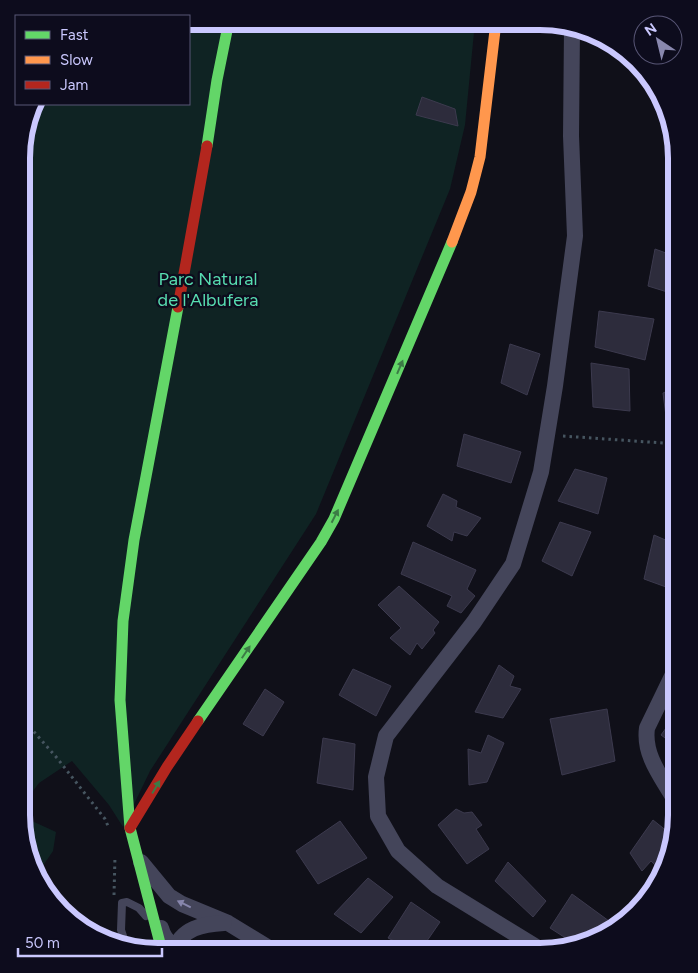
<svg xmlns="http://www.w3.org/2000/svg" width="698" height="973" viewBox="0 0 698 973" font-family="Figtree,sans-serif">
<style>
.green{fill:#0f2323}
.building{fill:#2d2c3c;stroke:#3c3a4e}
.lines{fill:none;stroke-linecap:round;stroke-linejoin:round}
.path{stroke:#465560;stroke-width:3;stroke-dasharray:2.5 4;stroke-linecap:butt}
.lane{stroke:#44455a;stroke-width:8}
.street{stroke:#44455a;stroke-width:16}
.fast{stroke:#63d668;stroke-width:11}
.slow{stroke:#ff974d;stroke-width:11}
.jam{stroke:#b3261e;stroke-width:11}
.oneway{fill:#3c7b46}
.oneway2{fill:#8786ac}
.labels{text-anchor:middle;stroke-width:4.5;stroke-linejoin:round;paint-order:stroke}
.park-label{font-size:18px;fill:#57dcb0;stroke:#0d0c1d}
.rim{fill:none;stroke:#cac8fe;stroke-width:6}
</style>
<rect width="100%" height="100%" fill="#101019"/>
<g class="green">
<path d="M 189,21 L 475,22 L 465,125 L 450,189 L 316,514 L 150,771 L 123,827 L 109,805 L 72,761 L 39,783 L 21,807 L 22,140 L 35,104 L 189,104 Z"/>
<path d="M 21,816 L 56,832 L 53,851 L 36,876 Z"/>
</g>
<g class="building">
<path d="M 422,97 L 455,109 L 458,126 L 416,115 Z"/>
<path d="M 677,217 L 677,237 L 667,225 Z"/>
<path d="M 655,249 L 677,257 L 677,295 L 648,286 Z"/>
<path d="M 599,311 L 654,319 L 645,360 L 595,347 Z"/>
<path d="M 510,344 L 540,354 L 527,395 L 501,383 Z"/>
<path d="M 591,363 L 629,369 L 630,411 L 593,407 Z"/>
<path d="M 677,376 L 677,424 L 667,424 L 663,393 L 673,389 L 672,377 Z"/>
<path d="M 464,434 L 521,452 L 511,483 L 457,466 Z"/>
<path d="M 575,469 L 607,478 L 598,514 L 558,501 Z"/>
<path d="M 443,494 L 457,501 L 456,507 L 481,518 L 467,536 L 454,532 L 452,541 L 427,526 Z"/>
<path d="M 560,522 L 591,532 L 572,576 L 542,561 Z"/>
<path d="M 654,535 L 677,545 L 677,591 L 644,579 Z"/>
<path d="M 413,542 L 476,570 L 467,589 L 475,596 L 461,613 L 447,606 L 452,596 L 401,574 Z"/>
<path d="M 399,586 L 439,622 L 433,630 L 435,633 L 422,649 L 417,643 L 410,655 L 390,638 L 401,628 L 378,605 Z"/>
<path d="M 499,665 L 514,676 L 510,686 L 521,689 L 503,718 L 475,712 Z"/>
<path d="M 353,669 L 391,686 L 376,716 L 339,695 Z"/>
<path d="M 265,689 L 284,702 L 263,736 L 243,724 Z"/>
<path d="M 607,709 L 615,761 L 562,775 L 550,719 Z"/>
<path d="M 676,714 L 676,746 L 661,735 Z"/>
<path d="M 488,735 L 504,743 L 487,782 L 469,785 L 468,749 L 481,753 Z"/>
<path d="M 323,738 L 355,744 L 353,790 L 317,783 Z"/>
<path d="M 456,809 L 464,813 L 472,812 L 482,825 L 476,829 L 489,849 L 467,864 L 438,825 Z"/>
<path d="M 653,820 L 673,836 L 661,871 L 651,861 L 642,871 L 630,853 Z"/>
<path d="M 340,821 L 367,858 L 318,884 L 296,851 Z"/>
<path d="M 508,862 L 546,901 L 533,917 L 495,881 Z"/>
<path d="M 368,878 L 393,897 L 361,933 L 334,914 Z"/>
<path d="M 572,894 L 609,921 L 599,935 L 602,937 L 600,938 L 575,944 L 550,928 Z"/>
<path d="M 411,902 L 440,922 L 420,951 L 414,951 L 388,938 Z"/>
</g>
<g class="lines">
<g class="path">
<path d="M 563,436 L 677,444"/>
<path d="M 21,717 L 57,758 L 105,819 L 108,826"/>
<path d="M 114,895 L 115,856"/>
</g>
<path class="lane" d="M 126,945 L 121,930 L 122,903 L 127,902 L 139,908 L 146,916"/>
<g class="street">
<path d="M 676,802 C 663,779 643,756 647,728 L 677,666"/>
<path d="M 141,862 L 169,896 L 182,904 L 228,923 L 274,951"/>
<path d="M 161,928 C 165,943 176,948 190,951"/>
<path d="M 175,951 C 180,928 204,924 224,923"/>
<path d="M 199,951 L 213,948 L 229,951"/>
<path d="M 543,951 L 437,886 L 398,851 L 378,816 L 376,777 L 386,736 L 474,622 L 513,564 L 541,472 L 555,386 L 575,236 L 571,136 L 572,28"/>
</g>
<g class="fast">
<path d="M 207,146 L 217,80 L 229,21"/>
<path d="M 198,721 L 321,542 L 334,519 L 452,242"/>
<path d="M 162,951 L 130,828 L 120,700 L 123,621 L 134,540 L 178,307"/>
</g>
<path class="slow" d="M 452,242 L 471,192 L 480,157 L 496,22"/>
<g class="jam">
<path d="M 178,307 L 207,146"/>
<path d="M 130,828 L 167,767 L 198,721"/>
</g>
</g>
<defs><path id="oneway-solid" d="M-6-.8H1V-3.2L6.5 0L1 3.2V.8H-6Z" transform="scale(1.25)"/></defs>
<g class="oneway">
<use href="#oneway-solid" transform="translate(400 367) rotate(-67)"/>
<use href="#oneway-solid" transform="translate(335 516) rotate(-63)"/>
<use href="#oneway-solid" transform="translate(246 652) rotate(-56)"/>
<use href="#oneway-solid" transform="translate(156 787) rotate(-59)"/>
</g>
<use class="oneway2" href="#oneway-solid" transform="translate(184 904) rotate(-154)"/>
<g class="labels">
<g class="park-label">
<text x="208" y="285">Parc Natural<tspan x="208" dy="21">de l'Albufera</tspan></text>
</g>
</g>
<path d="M0 0H698V973H0ZM158 30H540A128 128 0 0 1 668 158V815A128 128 0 0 1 540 943H158A128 128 0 0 1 30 815V158A128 128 0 0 1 158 30Z" fill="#0d0c1d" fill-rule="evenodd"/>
<path class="rim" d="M158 30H540A128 128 0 0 1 668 158V815A128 128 0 0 1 540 943H158A128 128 0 0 1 30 815V158A128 128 0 0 1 158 30Z"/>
<rect x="15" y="15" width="175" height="90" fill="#0d0c1d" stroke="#595777"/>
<rect x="25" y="31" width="25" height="8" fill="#63d668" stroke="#595777"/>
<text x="60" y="40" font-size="15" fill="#cac8fe">Fast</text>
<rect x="25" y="56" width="25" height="8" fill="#ff974d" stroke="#595777"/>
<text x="60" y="65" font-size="15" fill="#cac8fe">Slow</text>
<rect x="25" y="81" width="25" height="8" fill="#b3261e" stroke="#595777"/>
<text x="60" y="90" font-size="15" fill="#cac8fe">Jam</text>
<g transform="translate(658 40) rotate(325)"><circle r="24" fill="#0d0c1d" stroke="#595777"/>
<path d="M0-4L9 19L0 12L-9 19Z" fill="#8988ae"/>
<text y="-8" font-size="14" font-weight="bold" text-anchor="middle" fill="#cac8fe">N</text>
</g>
<path d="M18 948v8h144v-8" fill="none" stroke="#cac8fe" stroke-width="2.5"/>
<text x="25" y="948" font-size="15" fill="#cac8fe" stroke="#0d0c1d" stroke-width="4" paint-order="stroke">50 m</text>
</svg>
